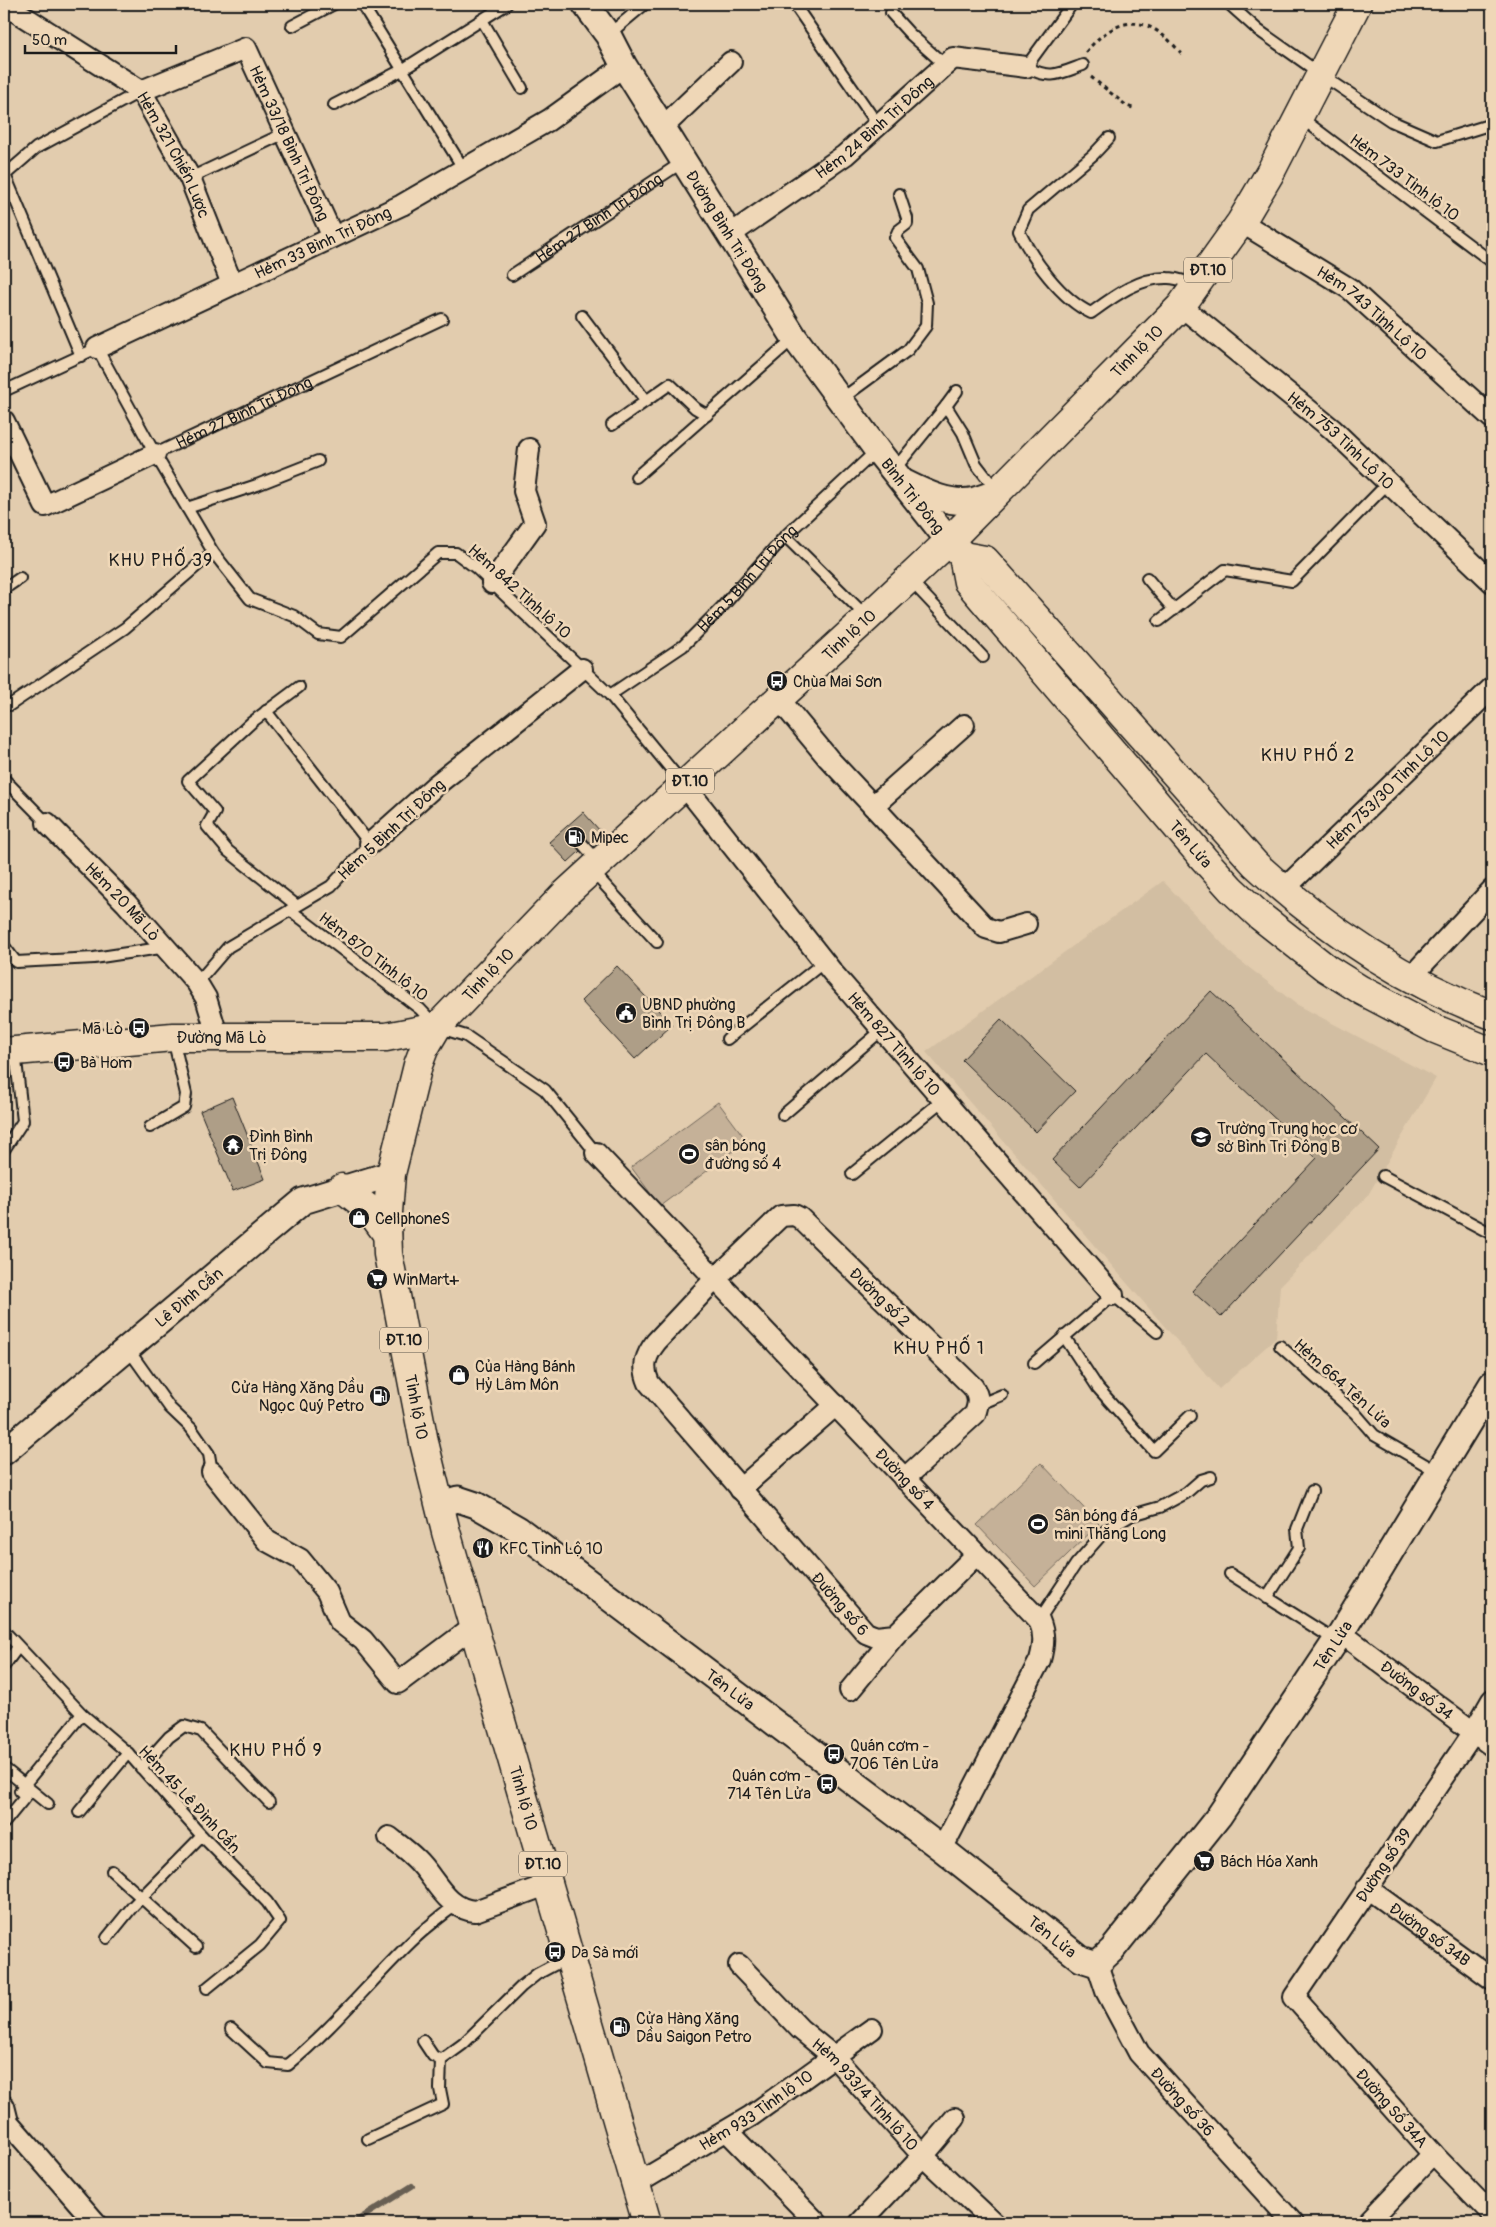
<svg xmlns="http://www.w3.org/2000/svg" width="1496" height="2227" viewBox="0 0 1496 2227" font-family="Pangolin,sans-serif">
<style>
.built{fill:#d2bea2}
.green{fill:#c5b198;stroke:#70665a}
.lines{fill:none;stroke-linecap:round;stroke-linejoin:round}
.stream{stroke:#675f53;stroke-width:6}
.building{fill:#ae9e87;stroke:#1c1c1c}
.service-casing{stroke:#1c1c1c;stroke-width:14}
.minor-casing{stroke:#1c1c1c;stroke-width:24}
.tertiary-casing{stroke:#1c1c1c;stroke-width:29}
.secondary-casing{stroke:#1c1c1c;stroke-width:31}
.primary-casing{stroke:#1c1c1c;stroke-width:31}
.path{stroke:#1c1c1c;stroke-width:3;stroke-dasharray:4 4;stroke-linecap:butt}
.service{stroke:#efd7b7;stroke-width:10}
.minor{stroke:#efd7b7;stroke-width:20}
.tertiary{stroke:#efd7b7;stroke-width:25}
.secondary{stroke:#efd7b7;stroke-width:28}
.primary{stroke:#efd7b7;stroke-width:28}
.labels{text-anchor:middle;stroke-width:5;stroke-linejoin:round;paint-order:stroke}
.shield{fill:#efd7b7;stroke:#5b544a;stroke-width:1}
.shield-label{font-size:15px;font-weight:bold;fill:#1c1c1c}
.street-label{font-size:16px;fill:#1c1c1c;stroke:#efd7b7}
.poi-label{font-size:16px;fill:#1c1c1c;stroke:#efd7b7;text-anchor:start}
.neighbourhood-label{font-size:18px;letter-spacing:1px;fill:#1c1c1c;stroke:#efd7b7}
</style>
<rect width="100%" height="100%" fill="#e2ccae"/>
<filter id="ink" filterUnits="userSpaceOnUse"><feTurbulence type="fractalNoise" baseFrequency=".02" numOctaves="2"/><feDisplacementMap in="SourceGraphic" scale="10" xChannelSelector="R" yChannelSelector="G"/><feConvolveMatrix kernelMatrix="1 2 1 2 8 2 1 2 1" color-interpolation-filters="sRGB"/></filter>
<g filter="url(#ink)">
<path class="built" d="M 1163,881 L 1234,956 L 1296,1004 L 1436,1078 L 1368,1195 L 1280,1286 L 1276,1338 L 1219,1389 L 926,1052 Z"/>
<g class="green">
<path d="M 718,1102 L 747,1141 L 660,1206 L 631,1167 Z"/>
<path d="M 1041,1463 L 1099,1524 L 1035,1586 L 977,1525 Z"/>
</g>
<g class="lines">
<path class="stream" d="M 353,2223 L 412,2186"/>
</g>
<g class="building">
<path d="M 583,812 L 601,832 L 568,862 L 549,842 Z"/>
<path d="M 617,966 L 672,1025 L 635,1059 L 581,1001 Z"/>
<path d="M 1211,991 L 1379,1149 L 1221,1317 L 1192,1291 L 1317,1158 L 1206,1054 L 1080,1187 L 1052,1160 Z"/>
<path d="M 1001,1019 L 1075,1091 L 1036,1132 L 962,1060 Z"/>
<path d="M 232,1097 L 265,1179 L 233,1191 L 200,1111 Z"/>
</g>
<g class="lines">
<g class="service-casing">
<g id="service">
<path d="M 362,4 L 463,168"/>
<path d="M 794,4 L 878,125"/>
<path d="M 1072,4 L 1026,67 C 1050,80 1059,74 1083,65"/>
<path d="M 1229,4 L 1258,30 L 1322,75 L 1391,121 L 1437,141 L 1492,124"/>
<path d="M 891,13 L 910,34 L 945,65"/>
<path d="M 482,20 L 522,88"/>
<path d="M 292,26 L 334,4"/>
<path d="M 608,35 L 645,4"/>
<path d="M 334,105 L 402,70 L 507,4"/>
<path d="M 1300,117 L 1492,262"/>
<path d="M 1109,138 L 1093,155 L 1028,210 L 1019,231 C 1033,260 1061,299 1091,313 C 1113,297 1139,277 1168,278 C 1177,278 1187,282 1195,284"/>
<path d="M 190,178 L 285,133"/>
<path id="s1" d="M 512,275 L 684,161"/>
<path d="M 582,316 L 646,401"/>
<path d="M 81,356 L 5,175 L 36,148 L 141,91"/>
<path d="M 4,391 L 97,348 L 155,454 L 213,552 L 250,599 L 294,616 L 318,634 L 341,637 L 438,553 L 456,553 L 476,568 L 610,695 L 684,785"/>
<path d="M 957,391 L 946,406 L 963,433 L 976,464 L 997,491"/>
<path d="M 840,400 L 908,350 L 926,326 L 927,303 L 918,269 L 895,238 L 898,231 L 907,224 L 907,218 L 899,194"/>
<path d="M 612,425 L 670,384 L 695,408 L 707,415"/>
<path id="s2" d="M 155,454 L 442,319"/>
<path d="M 894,470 L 946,406"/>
<path d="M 636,477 L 794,338"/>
<path d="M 187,508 L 257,485 L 318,461"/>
<path d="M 785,536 L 866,616"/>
<path d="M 1147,578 L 1174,610"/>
<path d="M 910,580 L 983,657"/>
<path d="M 4,589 L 20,578"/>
<path d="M 1159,621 L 1225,570 L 1292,581 L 1388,483"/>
<path id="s3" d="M 610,695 L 683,646 L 722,607 L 785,536 L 877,450"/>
<path d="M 10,705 L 125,628 L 213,552"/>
<path d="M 4,779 L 47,823"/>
<path d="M 576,837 L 599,862"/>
<path d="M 592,871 L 657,942"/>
<path d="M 296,905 L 228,851 L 207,826 L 215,812 L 188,781 L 252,722 L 299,687"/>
<path d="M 290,910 L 420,1009 L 437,1027 L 466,1036 L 545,1090 L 596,1153"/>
<path d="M 4,946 L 16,962 L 94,958 L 167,947"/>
<path d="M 197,983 L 228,947 L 331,886 L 370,844 L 266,711"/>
<path d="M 727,1039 L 824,962"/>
<path d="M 783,1115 L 882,1030"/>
<path d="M 150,1127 L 184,1107 L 186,1094 L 173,1038"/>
<path d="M 4,1150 L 23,1121 L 15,1052"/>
<path d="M 852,1174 L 943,1100"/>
<path d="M 1383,1176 L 1492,1234"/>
<path d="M 1064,1336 L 1098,1388 L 1154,1451 L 1190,1416"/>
<path d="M 1280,1346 L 1355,1413 L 1374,1435 L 1438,1472"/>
<path d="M 128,1349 L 170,1408 L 191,1428 L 209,1454 L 212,1472"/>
<path d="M 1034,1363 L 1113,1295 L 1157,1332"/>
<path d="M 978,1405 L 1002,1395"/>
<path d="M 1230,1574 L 1335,1640"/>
<path d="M 1267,1598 L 1299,1548 L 1297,1529 L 1312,1491"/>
<path d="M 1039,1620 L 1076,1564 L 1105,1531 L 1132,1515 L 1160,1507 L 1186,1493 L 1201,1480 L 1211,1477"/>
<path d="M 4,1631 L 82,1714 L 128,1753 L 202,1836 L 267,1902 L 280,1921 L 260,1945 L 207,1988"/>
<path d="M 4,1666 L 18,1647"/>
<path d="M 141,1768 L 169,1737 L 184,1726 L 201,1731 L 269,1802"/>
<path d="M 5,1769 L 48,1804"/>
<path d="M 79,1812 L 128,1753"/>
<path d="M 4,1823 L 26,1796 L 20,1791 L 24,1785 L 82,1714"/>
<path d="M 112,1871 L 196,1947"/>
<path d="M 107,1938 L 133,1906 L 202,1836"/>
<path d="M 231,2029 L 268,2063 L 288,2065 C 333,2028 369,1983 410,1943 C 424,1929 439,1918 454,1906"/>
<path d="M 423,2041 L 433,2056 L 441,2060"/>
<path d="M 368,2139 L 443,2104 L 440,2089 L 441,2060 L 463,2044 L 522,1986 L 537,1974 L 569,1957"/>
</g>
</g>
<g class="minor-casing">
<g id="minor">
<path id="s4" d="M 4,4 L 141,91 L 190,178 L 232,284"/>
<path id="s5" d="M 141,91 L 246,48 L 333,237"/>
<path d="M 663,127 L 731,62"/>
<path id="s6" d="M 1241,222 L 1350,289 L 1492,418"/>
<path id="s7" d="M 731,234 L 845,155 L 953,58 L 1026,67"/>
<path id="s8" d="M 1181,306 L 1332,429 L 1492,582"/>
<path id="s9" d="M 97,348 L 402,205 L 549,120 L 624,66"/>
<path d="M 4,421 L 45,506 L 155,454"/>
<path d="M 492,583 L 535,523 L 524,491 L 529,449"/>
<path d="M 779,699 L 828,758 L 873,806 L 964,725"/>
<path id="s10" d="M 685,786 L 833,973 L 1113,1295"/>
<path d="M 873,806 L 986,928 L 999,932 L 1026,924"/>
<path id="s11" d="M 47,823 L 126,903 L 197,983 L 206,998 L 218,1038"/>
<path d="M 370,844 L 436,785 L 582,669"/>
<path id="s12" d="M 1283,890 L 1492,688"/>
<path d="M 1410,978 L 1492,890"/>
<path id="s13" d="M 596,1153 L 1039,1620 C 1045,1634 1044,1645 1040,1660 L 942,1849"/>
<path d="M 212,1472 L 267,1541 L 300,1559 L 327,1592 L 340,1622 L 363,1640 L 398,1683 L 474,1626"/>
<path id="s14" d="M 904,1479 L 975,1414 C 979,1403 979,1397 973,1387 L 800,1218 L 794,1215 L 781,1216 L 715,1279 L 656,1342 C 645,1356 642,1367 649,1383 L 866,1633 L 876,1637 L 895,1635 L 976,1555"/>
<path d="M 740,1489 L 836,1405"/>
<path id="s15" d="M 1341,1633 L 1492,1746"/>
<path d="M 850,1690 L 895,1635"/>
<path id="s16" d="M 1492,1700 L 1473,1733 L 1294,1997 L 1433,2154 L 1492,2215"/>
<path d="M 389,1837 C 398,1844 408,1851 416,1859 C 436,1878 445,1909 475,1911 L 549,1884"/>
<path id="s17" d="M 1367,1888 L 1492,1979"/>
<path id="s18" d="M 1097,1964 L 1106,1991 L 1139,2053 L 1293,2223"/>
<path id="s19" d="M 739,1965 L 800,2029 L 834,2057 L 923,2156 L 994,2223"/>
<path d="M 4,2106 L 8,2122 L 96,2223"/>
<path d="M 727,2131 L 817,2223"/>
<path id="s20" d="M 636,2184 L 751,2116 L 872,2029"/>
<path d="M 860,2223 L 923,2156 L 955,2118"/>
<path d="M 1367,2223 L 1433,2154"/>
</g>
</g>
<g class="tertiary-casing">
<g id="tertiary">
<path id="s21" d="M 585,4 L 608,35 L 624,66 L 794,337 L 877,450 L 949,541"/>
<path d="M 905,483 C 925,493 952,506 975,500 C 982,498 990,495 998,492"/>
<path id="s22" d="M 4,1452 L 303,1201 L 391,1174"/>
<path id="s23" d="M 440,1504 L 458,1499 L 476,1505 L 518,1529 L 942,1849 L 1081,1959 L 1097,1964 L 1112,1950 L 1219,1816 L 1341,1633 L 1492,1384"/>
</g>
</g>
<g class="secondary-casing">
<g id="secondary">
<path id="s24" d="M 949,541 L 963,556 L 968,582 L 1204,859 L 1231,889 L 1260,916 L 1326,968 L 1361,990 L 1435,1029 L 1492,1052"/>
<path d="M 963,556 L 985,560 L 1255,864 C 1325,929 1402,981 1492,1015"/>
<path id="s25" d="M 4,1052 L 173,1037 L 386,1037 L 437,1027"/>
</g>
</g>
<g class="primary-casing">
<g id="primary">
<path d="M 342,1188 L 368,1208 L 387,1234"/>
<path id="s26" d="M 647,2223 L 446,1532 L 424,1442 L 388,1254 L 387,1225 L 391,1174 L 418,1065 L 424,1049 L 437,1027 L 565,894 L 868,617 L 949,541 L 1181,306 L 1241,222 L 1270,173 L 1357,4"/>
</g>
</g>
<g class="path">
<path d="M 1086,52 C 1105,28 1132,12 1160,33 C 1169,39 1176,48 1183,55"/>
<path d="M 1091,77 L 1127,106 L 1136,109"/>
</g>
<use href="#service" class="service"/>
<use href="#minor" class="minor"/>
<use href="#tertiary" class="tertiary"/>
<use href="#secondary" class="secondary"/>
<use href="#primary" class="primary"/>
</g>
</g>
<defs>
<g id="bus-disc" transform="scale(1.125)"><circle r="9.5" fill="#1c1c1c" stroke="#efd7b7"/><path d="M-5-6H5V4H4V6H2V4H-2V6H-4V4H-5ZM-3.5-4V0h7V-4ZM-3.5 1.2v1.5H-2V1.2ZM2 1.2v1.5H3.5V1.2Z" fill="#fff"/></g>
<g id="fuel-disc" transform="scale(1.125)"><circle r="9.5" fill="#1c1c1c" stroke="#efd7b7"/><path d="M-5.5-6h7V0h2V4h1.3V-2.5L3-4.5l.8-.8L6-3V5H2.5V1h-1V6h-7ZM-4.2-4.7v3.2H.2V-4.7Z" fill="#fff"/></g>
<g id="civic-disc" transform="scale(1.125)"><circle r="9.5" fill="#1c1c1c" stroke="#efd7b7"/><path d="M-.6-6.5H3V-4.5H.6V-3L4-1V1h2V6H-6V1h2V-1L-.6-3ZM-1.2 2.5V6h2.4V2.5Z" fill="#fff"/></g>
<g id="school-disc" transform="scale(1.125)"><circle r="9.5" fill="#1c1c1c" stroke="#efd7b7"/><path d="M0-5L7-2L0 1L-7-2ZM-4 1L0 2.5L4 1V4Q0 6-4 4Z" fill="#fff"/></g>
<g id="temple-disc" transform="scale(1.125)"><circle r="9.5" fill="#1c1c1c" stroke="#efd7b7"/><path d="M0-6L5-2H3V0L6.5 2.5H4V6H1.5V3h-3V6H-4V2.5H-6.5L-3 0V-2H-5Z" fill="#fff"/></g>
<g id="stadium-disc" transform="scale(1.125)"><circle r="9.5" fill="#1c1c1c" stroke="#efd7b7"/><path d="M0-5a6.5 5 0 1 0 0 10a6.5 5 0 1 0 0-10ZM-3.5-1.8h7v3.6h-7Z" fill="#fff"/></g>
<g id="shop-disc" transform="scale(1.125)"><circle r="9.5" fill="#1c1c1c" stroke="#efd7b7"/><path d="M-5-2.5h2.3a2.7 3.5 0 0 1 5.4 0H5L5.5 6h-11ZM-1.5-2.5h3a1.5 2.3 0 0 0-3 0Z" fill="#fff"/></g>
<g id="supermarket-disc" transform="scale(1.125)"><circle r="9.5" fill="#1c1c1c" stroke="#efd7b7"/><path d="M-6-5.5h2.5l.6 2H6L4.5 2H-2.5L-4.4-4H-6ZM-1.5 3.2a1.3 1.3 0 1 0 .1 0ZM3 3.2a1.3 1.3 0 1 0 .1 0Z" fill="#fff"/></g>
<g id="restaurant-disc" transform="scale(1.125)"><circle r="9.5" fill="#1c1c1c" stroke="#efd7b7"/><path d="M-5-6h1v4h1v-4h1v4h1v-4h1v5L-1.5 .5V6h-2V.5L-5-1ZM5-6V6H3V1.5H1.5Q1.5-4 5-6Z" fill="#fff"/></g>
</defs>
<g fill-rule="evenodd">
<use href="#bus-disc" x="777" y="681"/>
<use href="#fuel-disc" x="575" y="837"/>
<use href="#civic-disc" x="626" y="1013"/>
<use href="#bus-disc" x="139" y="1028"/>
<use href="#bus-disc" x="64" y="1062"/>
<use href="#school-disc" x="1201" y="1137"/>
<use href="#temple-disc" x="233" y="1145"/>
<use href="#stadium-disc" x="689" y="1154"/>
<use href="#shop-disc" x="359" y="1218"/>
<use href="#supermarket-disc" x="377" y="1279"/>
<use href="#shop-disc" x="459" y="1375"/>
<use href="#fuel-disc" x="380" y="1396"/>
<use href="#stadium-disc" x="1038" y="1524"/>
<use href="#restaurant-disc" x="483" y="1548"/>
<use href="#bus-disc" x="834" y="1754"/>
<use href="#bus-disc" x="827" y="1784"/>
<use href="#supermarket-disc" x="1204" y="1861"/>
<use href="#bus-disc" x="555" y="1952"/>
<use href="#fuel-disc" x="620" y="2027"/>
</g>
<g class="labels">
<g class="shield">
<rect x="1184" y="257.5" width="48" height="25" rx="4"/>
<rect x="666" y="768.5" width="48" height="25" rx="4"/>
<rect x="380" y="1327.5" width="48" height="25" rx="4"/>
<rect x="519" y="1851.5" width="48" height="25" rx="4"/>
</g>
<g class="shield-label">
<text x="1208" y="275">ĐT.10</text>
<text x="690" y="786">ĐT.10</text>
<text x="404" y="1345">ĐT.10</text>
<text x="543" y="1869">ĐT.10</text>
</g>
<g class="street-label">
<text dy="6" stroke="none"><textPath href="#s7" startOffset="179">Hẻm 24 Bình Trị Đông</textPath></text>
<text dy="6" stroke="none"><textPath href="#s5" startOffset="218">Hẻm 33/18 Bình Trị Đông</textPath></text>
<text dy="6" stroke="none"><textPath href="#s4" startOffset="234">Hẻm 321 Chiến Lược</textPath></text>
<text transform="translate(1405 177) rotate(37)" y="6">Hẻm 733 Tỉnh lộ 10</text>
<text dy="6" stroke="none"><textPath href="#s1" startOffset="104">Hẻm 27 Bình Trị Đông</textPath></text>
<text dy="6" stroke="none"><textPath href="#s21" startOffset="268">Đường Bình Trị Đông</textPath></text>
<text dy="6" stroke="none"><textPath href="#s9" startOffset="249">Hẻm 33 Bình Trị Đông</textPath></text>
<text dy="6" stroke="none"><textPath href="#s6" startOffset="160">Hẻm 743 Tỉnh Lộ 10</textPath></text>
<text dy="6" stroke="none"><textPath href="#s26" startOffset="2212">Tỉnh lộ 10</textPath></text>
<text dy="6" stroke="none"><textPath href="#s2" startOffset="98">Hẻm 27 Bình Trị Đông</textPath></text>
<text dy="6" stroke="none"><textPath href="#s8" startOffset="209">Hẻm 753 Tỉnh Lộ 10</textPath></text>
<text dy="6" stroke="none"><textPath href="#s21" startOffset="592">Bình Trị Đông</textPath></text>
<text dy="6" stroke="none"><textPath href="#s3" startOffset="181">Hẻm 5 Bình Trị Đông</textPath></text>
<text transform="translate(520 591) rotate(42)" y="6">Hẻm 842 Tỉnh lộ 10</text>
<text dy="6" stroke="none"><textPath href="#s26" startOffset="1808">Tỉnh lộ 10</textPath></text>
<text dy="6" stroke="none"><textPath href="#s12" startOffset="145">Hẻm 753/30 Tỉnh Lộ 10</textPath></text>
<text transform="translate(391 829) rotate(-43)" y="6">Hẻm 5 Bình Trị Đông</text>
<text dy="6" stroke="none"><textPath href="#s24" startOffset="391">Tên Lửa</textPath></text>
<text dy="6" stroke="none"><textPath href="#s11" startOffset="109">Hẻm 20 Mã Lò</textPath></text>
<text transform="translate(374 956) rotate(38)" y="6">Hẻm 870 Tỉnh lộ 10</text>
<text dy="6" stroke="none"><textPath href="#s26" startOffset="1312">Tỉnh lộ 10</textPath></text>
<text dy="6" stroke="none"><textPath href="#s25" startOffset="218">Đường Mã Lò</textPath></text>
<text dy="6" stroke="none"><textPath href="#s10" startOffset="332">Hẻm 827 Tỉnh lộ 10</textPath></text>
<text dy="6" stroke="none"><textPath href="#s22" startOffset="241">Lê Đình Cẩn</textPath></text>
<text transform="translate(880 1297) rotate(44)" y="6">Đường số 2</text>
<text transform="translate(1343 1383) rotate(42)" y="6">Hẻm 664 Tên Lửa</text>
<text transform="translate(417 1407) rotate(79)" y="6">Tỉnh lộ 10</text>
<text dy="6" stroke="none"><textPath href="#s13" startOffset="449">Đường số 4</textPath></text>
<text dy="6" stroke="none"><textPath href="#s14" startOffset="900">Đường số 6</textPath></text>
<text dy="6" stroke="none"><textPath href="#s23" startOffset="1208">Tên Lửa</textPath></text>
<text dy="6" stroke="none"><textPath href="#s23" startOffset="352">Tên Lửa</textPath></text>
<text dy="6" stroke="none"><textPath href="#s15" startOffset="95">Đường số 34</textPath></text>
<text transform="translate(524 1798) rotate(74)" y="6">Tỉnh lộ 10</text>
<text transform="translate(190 1799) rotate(47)" y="6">Hẻm 45 Lê Đình Cẩn</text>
<text transform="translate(1383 1865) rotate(-56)" y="6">Đường số 39</text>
<text dy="6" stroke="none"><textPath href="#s17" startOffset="78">Đường số 34B</textPath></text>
<text dy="6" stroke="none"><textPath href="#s23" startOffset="758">Tên Lửa</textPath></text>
<text dy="6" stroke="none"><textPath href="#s19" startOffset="181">Hẻm 933/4 Tỉnh lộ 10</textPath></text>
<text dy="6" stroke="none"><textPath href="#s18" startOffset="164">Đường số 36</textPath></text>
<text dy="6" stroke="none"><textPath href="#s16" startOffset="505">Đường Số 34A</textPath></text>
<text dy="6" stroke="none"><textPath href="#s20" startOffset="141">Hẻm 933 Tỉnh lộ 10</textPath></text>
</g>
<g class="poi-label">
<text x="793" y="687">Chùa Mai Sơn</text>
<text x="591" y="843">Mipec</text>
<text x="642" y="1010">UBND phường<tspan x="642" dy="18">Bình Trị Đông B</tspan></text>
<text x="123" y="1034" text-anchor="end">Mã Lò</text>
<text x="80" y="1068">Bà Hom</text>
<text x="1217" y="1134">Trường Trung học cơ<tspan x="1217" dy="18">sở Bình Trị Đông B</tspan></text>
<text x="249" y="1142">Đình Bình<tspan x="249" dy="18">Trị Đông</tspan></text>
<text x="705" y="1151">sân bóng<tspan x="705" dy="18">đường số 4</tspan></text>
<text x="375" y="1224">CellphoneS</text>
<text x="393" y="1285">WinMart+</text>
<text x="475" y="1372">Của Hàng Bánh<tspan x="475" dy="18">Hỷ Lâm Môn</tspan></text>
<text x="364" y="1393" text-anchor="end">Cửa Hàng Xăng Dầu<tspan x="364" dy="18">Ngọc Quý Petro</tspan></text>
<text x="1054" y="1521">Sân bóng đá<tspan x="1054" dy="18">mini Thăng Long</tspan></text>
<text x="499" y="1554">KFC Tỉnh Lộ 10</text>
<text x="850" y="1751">Quán cơm -<tspan x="850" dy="18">706 Tên Lửa</tspan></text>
<text x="811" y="1781" text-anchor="end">Quán cơm -<tspan x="811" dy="18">714 Tên Lửa</tspan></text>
<text x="1220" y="1867">Bách Hóa Xanh</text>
<text x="571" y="1958">Da Sà mới</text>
<text x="636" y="2024">Cửa Hàng Xăng<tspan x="636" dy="18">Dầu Saigon Petro</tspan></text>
</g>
<g class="neighbourhood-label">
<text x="161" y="566">KHU PHỐ 39</text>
<text x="1308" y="761">KHU PHỐ 2</text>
<text x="939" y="1354">KHU PHỐ 1</text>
<text x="276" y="1756">KHU PHỐ 9</text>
</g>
</g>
<rect width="1496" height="2227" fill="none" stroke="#efd7b7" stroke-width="20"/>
<rect x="10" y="10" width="1476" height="2207" fill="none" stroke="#1c1c1c" stroke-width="2" filter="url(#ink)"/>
<path d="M25 45v8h151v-8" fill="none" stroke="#1c1c1c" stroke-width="2.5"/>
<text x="32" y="45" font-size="15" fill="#1c1c1c" stroke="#efd7b7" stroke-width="4" paint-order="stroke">50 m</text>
</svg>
